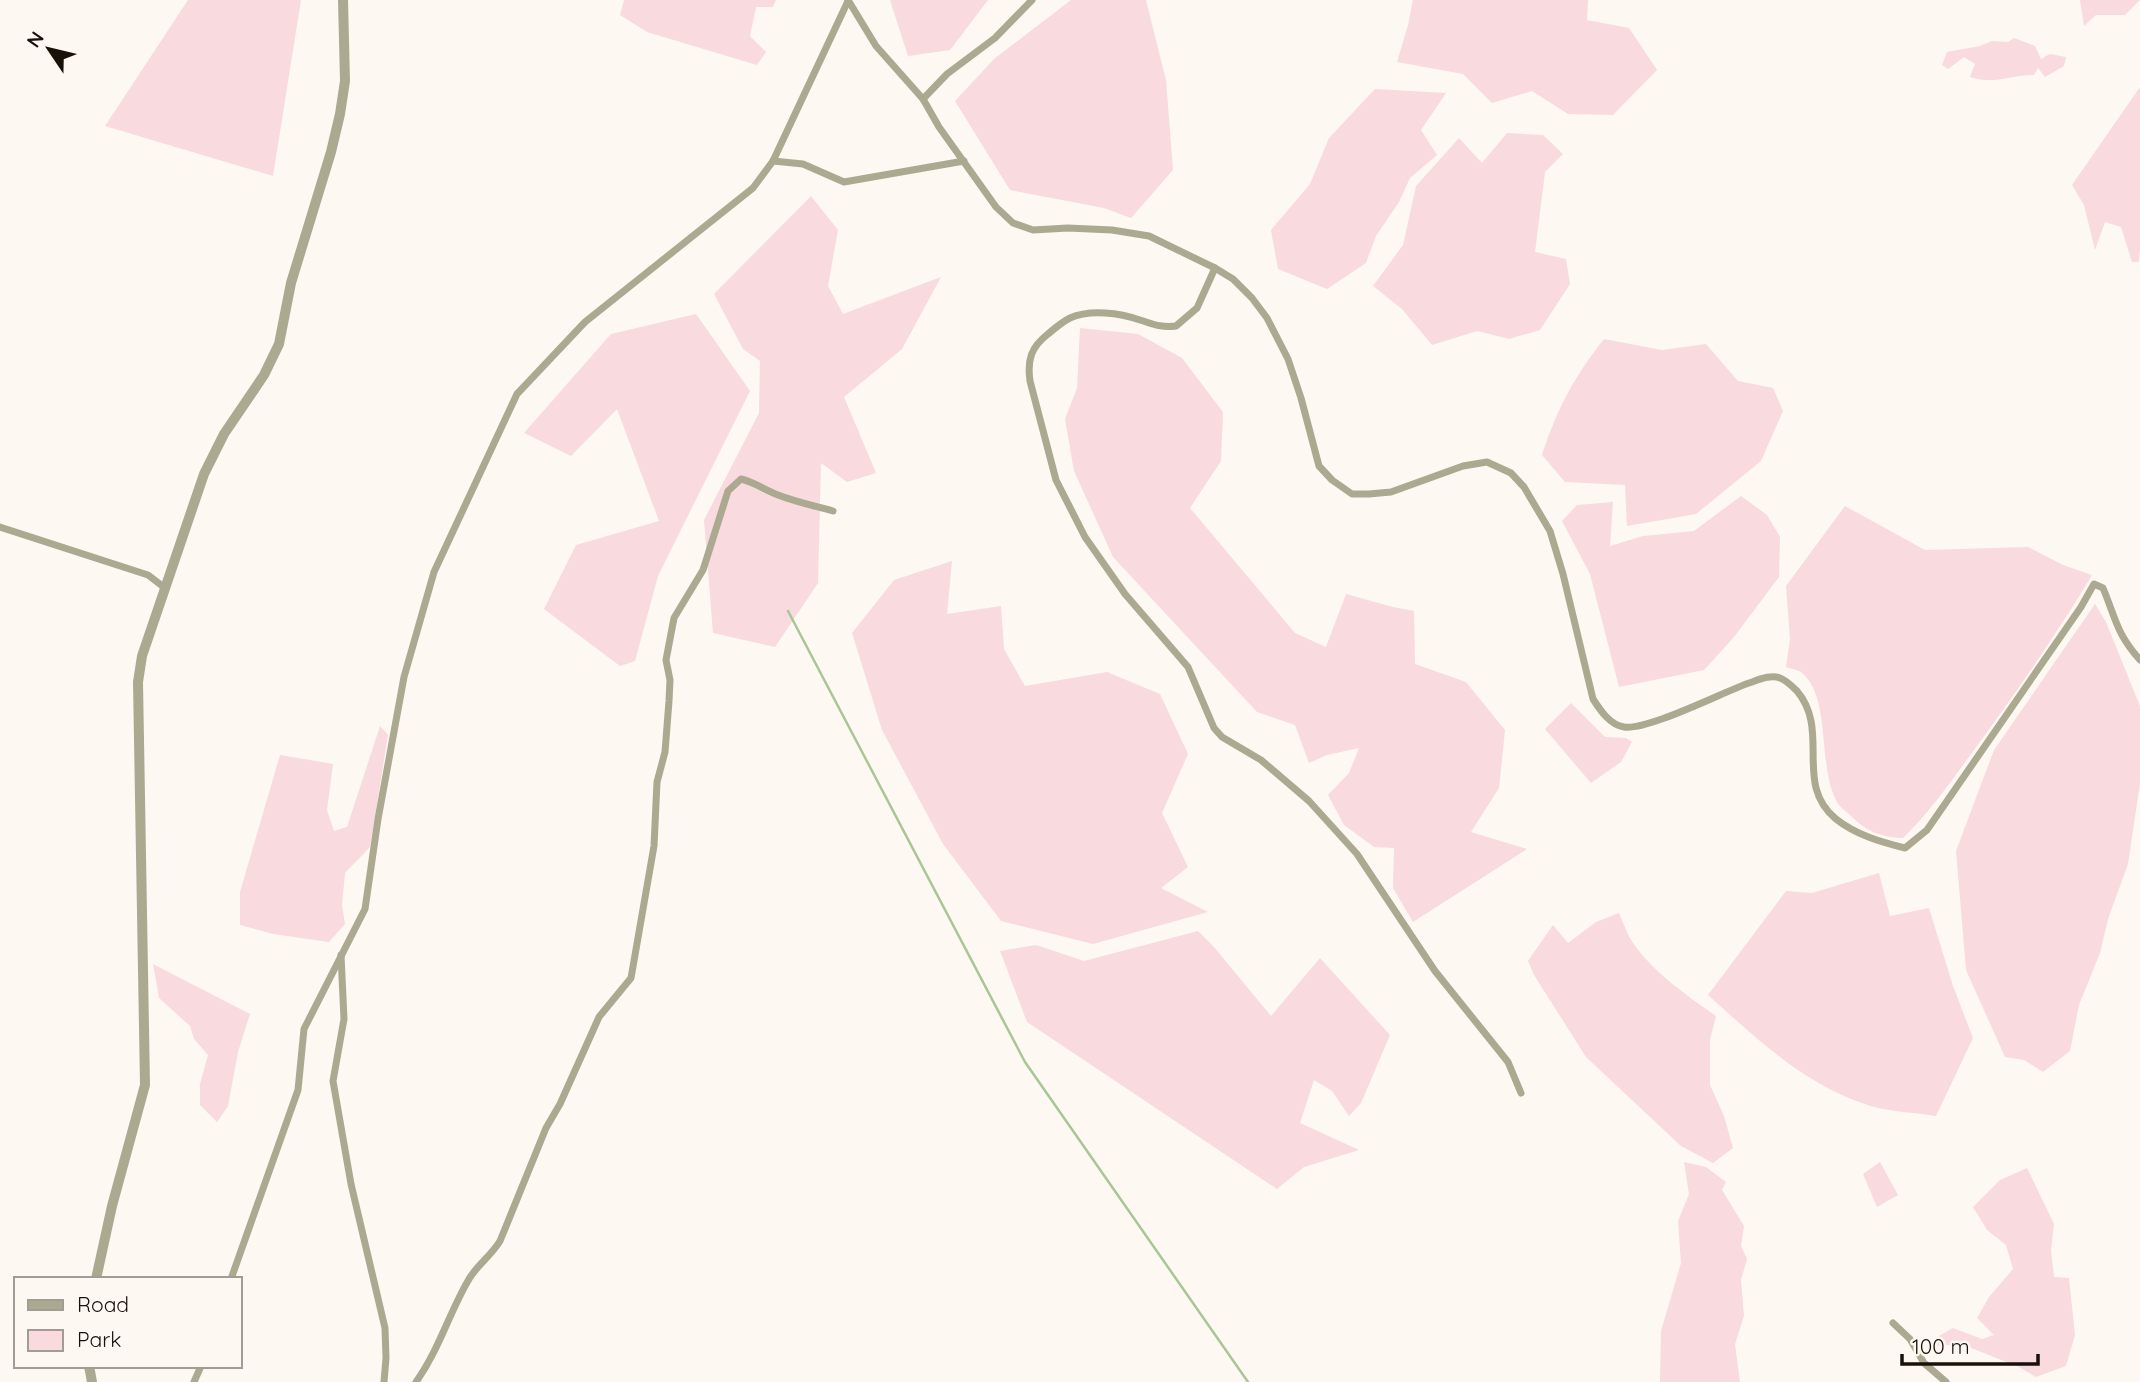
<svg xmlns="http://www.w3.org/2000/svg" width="2140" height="1382" viewBox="0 0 2140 1382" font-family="Quicksand,sans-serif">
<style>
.green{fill:#f8dadf}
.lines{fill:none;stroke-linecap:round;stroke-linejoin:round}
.stream{stroke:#a9c695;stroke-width:2.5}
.minor{stroke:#aca991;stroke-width:7}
.tertiary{stroke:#aca991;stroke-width:10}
</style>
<rect width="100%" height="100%" fill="#fdf8f2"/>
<g class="green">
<path d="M 188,0 L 301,0 L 273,176 L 105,126 Z"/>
<path d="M 624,0 L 776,0 L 773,7 L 756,7 L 750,36 L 766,52 L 757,65 L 647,32 L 620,15 Z"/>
<path d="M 890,0 L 988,0 L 950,50 L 908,56 Z"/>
<path d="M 1071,0 L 1146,0 L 1166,80 L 1173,170 L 1131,218 L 1104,208 L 1010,190 L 955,101 L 994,59 Z"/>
<path d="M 1413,0 L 1588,0 L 1587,20 L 1629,28 L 1657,70 L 1613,115 L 1568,114 L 1532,91 L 1492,103 L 1463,74 L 1397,62 L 1408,25 Z"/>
<path d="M 2080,0 L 2140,0 L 2125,15 L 2096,15 L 2084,26 Z"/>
<path d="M 2014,38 L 2035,46 L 2041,59 L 2050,54 L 2066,57 L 2064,66 L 2045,77 L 2038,68 L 2034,75 C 2009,75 1996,85 1970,77 L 1975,64 L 1964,57 L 1948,69 L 1942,65 L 1947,52 L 1980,46 L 1992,41 L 2008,42 Z"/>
<path d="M 2140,87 L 2140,248 L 2139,262 L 2132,262 L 2121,227 L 2105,222 L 2095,250 L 2084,205 L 2072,185 Z"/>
<path d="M 1375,89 L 1446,93 L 1421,130 L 1437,155 L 1410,178 L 1399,202 L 1376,236 L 1366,263 L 1327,289 L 1278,269 L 1271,230 L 1310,184 L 1329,138 Z"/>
<path d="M 1507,133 L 1543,135 L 1563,154 L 1545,172 L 1535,252 L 1566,259 L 1570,284 L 1540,330 L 1509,339 L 1477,331 L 1432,345 L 1402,309 L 1373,286 L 1403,245 L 1416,186 L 1459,138 L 1482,163 Z"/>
<path d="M 811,196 L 838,230 L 828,286 L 843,314 L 941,277 L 902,349 L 844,397 L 876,473 L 847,482 L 821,463 L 818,583 L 775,647 L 713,633 L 704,520 L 759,413 L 760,361 L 743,349 L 714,294 Z"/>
<path d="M 696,314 L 750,391 L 658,576 L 635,661 L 620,666 L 544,609 L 576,545 L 659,521 L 617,409 L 571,456 L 524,433 L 611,334 Z"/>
<path d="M 1080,328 L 1138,334 L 1182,358 L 1223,412 L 1221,461 L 1190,508 L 1295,633 L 1326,647 L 1346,594 L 1393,607 L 1414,611 L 1415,664 L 1466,682 L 1505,730 L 1499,788 L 1471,832 L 1527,849 L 1413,922 L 1393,888 L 1394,848 L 1374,847 L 1344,825 L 1328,795 L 1349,773 L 1359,748 L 1327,755 L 1309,763 L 1295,725 L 1257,712 L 1113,557 L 1074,471 L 1065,419 L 1077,388 Z"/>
<path d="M 1604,339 L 1662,350 L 1706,344 L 1738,381 L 1773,388 L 1783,411 L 1761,461 L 1696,514 L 1627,526 L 1625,485 L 1565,482 L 1542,455 C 1557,409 1574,377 1604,339 Z"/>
<path d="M 1741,496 L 1767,515 L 1780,537 L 1779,577 L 1734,637 L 1704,670 L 1619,687 L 1590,574 L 1562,521 L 1577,505 L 1613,502 L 1610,546 L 1643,536 L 1694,531 Z"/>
<path d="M 1845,506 L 1925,550 L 2028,547 L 2063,565 L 2092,575 C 2056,635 2016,693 1974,750 C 1952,780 1931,811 1903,838 C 1881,837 1867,832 1851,816 C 1847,812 1842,809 1839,805 C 1816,772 1833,697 1801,672 C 1798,670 1791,669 1786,667 L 1790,639 L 1786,586 Z"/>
<path d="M 952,561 L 947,614 L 1001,606 L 1004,649 L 1025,686 L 1107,672 L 1160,694 L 1188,754 L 1162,813 L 1188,867 L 1161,888 L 1208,912 L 1093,944 L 1001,921 L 943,844 L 882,730 L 852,633 L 894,580 Z"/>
<path d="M 2095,604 L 2106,622 L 2140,706 L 2140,783 L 2128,864 L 2108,919 L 2100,953 L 2079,1005 L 2070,1051 L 2043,1072 L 2024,1060 L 2005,1057 L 1966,970 L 1956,851 L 1994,750 Z"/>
<path d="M 1571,703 L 1605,737 L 1626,738 L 1632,742 L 1621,762 L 1591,783 L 1545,729 Z"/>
<path d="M 380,726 L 388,735 L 370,847 L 345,873 L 342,905 L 345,924 L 329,942 L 273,934 L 240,925 L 240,892 L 280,755 L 333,764 L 327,810 L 334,831 L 347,827 Z"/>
<path d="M 1879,873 L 1890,916 L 1929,908 L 1953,986 L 1973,1038 L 1936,1116 C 1913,1112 1884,1112 1862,1103 C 1801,1082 1755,1037 1708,995 L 1786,891 L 1812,893 Z"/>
<path d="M 1619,913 C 1623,922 1627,934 1633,943 C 1654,973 1686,995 1716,1016 L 1710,1040 L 1710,1085 L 1724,1116 L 1733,1148 L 1713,1163 L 1681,1146 L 1586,1057 L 1534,975 L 1528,961 L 1553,925 L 1568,943 L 1596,922 Z"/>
<path d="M 1198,931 L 1214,947 L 1271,1016 L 1320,958 L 1390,1035 L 1361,1103 L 1349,1116 L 1332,1091 L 1314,1080 L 1300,1123 L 1359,1150 L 1304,1167 L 1277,1189 L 1027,1022 L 1000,951 L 1036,945 L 1084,961 Z"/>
<path d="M 153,964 L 250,1014 L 238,1052 L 228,1106 L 217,1122 L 200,1105 L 200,1084 L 208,1055 L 194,1039 L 190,1026 L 159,998 Z"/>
<path d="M 1684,1162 L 1706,1167 L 1726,1182 L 1722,1190 L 1744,1226 L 1741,1246 L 1747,1259 L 1741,1280 L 1744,1316 L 1735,1344 L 1740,1382 L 1660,1382 L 1661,1331 L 1681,1263 L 1678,1221 L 1689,1194 Z"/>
<path d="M 1880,1162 L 1898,1195 L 1877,1207 L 1863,1174 Z"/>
<path d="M 2027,1168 L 2054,1224 L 2051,1250 L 2054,1277 L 2069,1278 L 2075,1335 L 2066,1366 L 2036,1377 L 2019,1367 L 1961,1344 L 1935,1346 L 1930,1341 L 1953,1328 L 1982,1339 L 1994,1335 L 1977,1318 L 1989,1297 L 2013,1269 L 2006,1245 L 1987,1230 L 1973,1207 L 2000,1180 Z"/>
</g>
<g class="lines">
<path class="stream" d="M 788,611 L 1025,1062 L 1248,1382"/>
<g class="minor">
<path d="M 848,0 L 876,46 L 923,99 L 939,127 L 996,207 L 1013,223 L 1033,230 L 1068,228 L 1112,230 L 1149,236 L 1215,268 L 1233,279 L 1252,298 L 1267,318 L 1288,359 L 1301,398 L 1319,466 L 1332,480 L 1352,494 L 1369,494 L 1391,492 L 1463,466 L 1487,462 L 1511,473 L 1524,487 L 1550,531 L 1563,574 L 1593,699 C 1600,710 1610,725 1624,727 C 1647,731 1723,692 1749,683 C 1758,680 1771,674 1780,678 C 1786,680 1793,687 1797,691 C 1831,731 1793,784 1836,819 C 1856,835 1881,842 1905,848 L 1927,830 L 2081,607 L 2094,584 L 2103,588 C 2116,619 2116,633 2140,660"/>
<path d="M 923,99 L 947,74 L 995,38 L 1032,0"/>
<path d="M 773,161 L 803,164 L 844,182 L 964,161"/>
<path d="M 1215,268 L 1197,308 L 1176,326 C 1161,328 1153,324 1140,320 C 1120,313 1090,309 1070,318 C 1062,322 1055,328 1048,334 C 1031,347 1027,360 1030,381 L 1056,480 L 1085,537 L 1125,594 L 1188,667 L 1214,728 L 1222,737 L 1261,760 L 1309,801 L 1357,854 L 1435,971 L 1508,1062 L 1521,1093"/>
<path d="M 0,527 L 148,575 L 165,588"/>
<path d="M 341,955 L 344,1019 L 333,1081 L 351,1184 L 385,1328 L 386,1358 L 384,1382"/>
<path d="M 231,1279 L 298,1090 L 304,1029 L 365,909 L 378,819 L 404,677 L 434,572 L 517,394 L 585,322 L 753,188 L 773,161 L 848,1"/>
<path d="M 1893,1323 L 1910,1339 L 1924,1363 L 1946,1382"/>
<path d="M 194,1382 L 201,1366"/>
<path d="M 416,1382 C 439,1350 449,1313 469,1279 C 478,1264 491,1256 500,1241 L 546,1128 L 560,1104 L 599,1017 L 631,978 L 654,846 L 657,782 L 665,752 L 669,701 L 670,680 L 666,660 L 674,618 L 703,570 L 728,491 L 741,479 C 755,482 764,490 778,495 C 796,502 815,506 833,511"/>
</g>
<g class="tertiary">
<path d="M 96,1279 L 112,1206 L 145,1085 L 138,682 L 142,656 L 204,474 L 224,434 L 264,375 L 279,344 L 291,283 L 331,152 L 340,114 L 345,81 L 343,0"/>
<path d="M 89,1366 L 92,1382"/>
</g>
</g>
<rect x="14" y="1277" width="228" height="91" fill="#fdf8f2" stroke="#a29c94" stroke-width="2"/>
<rect x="28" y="1300" width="35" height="10" fill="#aca991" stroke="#a29c94" stroke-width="2"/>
<text x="77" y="1312" font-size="21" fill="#191107">Road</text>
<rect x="28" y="1330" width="35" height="21" fill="#f8dadf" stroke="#a29c94" stroke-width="2"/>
<text x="77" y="1347" font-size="21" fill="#191107">Park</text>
<g transform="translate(49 49) rotate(305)" stroke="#fdf8f2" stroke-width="5" paint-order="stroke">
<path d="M0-5L12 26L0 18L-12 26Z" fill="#191107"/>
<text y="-10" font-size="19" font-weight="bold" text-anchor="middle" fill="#191107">N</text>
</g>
<path d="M1902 1354v10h136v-10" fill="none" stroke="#191107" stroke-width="3.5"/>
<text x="1912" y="1354" font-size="21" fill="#191107" stroke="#fdf8f2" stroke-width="5" paint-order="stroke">100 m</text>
</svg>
